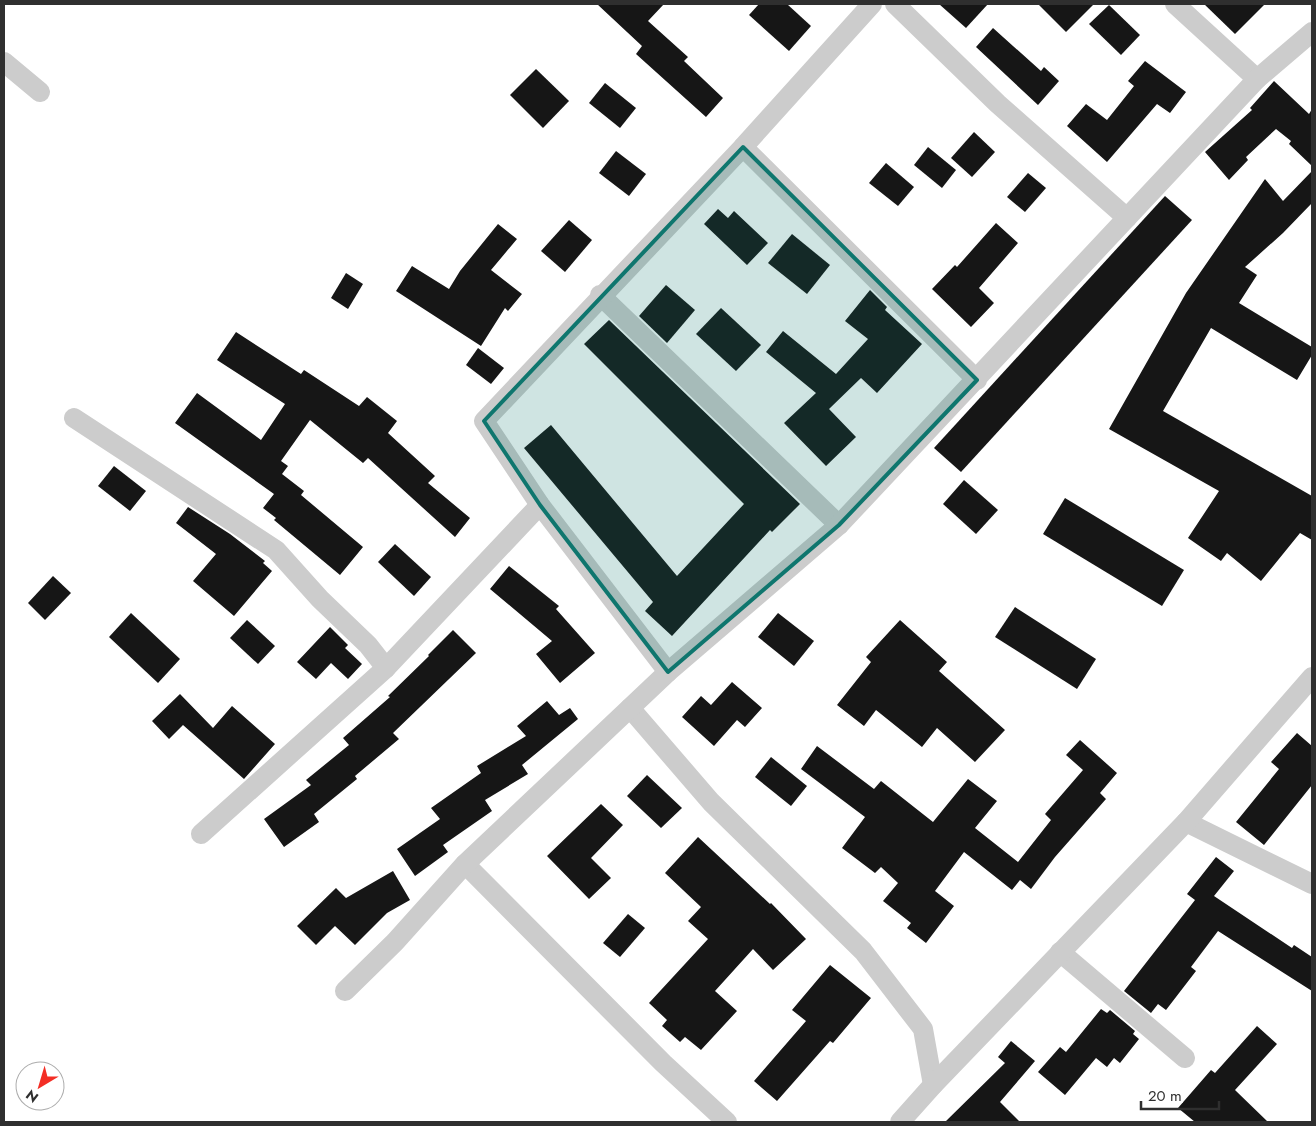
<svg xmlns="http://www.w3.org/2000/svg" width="1316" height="1126" viewBox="0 0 1316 1126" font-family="Jost,sans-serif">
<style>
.building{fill:#161616}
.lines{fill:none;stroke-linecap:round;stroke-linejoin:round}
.street{stroke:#ccc;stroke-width:20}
.marked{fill:#0f766e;fill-opacity:0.2;stroke:#0f766e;stroke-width:4;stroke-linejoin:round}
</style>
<rect width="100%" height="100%" fill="#fff"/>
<g class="building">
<path d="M 597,4 L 664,4 L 648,21 L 688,57 L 684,61 L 723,98 L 706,117 L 636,54 L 642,46 Z"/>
<path d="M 759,4 L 787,4 L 811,26 L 789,51 L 749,15 Z"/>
<path d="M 939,4 L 988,4 L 966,28 Z"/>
<path d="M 1038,4 L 1094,4 L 1066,32 Z"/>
<path d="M 1204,4 L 1265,4 L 1235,34 Z"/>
<path d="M 1109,5 L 1140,35 L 1121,55 L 1089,24 Z"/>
<path d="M 993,28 L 1041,71 L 1044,67 L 1059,81 L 1038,105 L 976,47 Z"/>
<path d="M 1145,61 L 1186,92 L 1170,113 L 1157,104 L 1107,162 L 1067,126 L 1086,104 L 1107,120 L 1134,86 L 1128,81 Z"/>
<path d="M 536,69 L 569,101 L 543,128 L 510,95 Z"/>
<path d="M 1274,81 L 1309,114 L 1312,109 L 1312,166 L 1289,144 L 1291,141 L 1276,129 L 1246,157 L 1248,160 L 1229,180 L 1205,152 L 1252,110 L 1250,108 Z"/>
<path d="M 605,83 L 636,108 L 620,128 L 589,103 Z"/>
<path d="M 974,132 L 995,152 L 972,177 L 951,158 Z"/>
<path d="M 928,147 L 956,170 L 942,188 L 914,165 Z"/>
<path d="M 616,151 L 646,174 L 629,196 L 599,173 Z"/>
<path d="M 886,163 L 914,187 L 898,206 L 869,183 Z"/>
<path d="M 1312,171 L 1312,203 L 1283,233 L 1245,267 L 1257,275 L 1239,303 L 1312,347 L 1312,355 L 1297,380 L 1211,328 L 1163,411 L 1312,496 L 1312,540 L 1300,533 L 1261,581 L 1227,553 L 1221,561 L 1188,538 L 1219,491 L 1109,429 L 1186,293 L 1265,179 L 1283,201 Z"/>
<path d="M 1028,173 L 1046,188 L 1025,212 L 1007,197 Z"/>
<path d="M 1165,196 L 1192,220 L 961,472 L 934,448 Z"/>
<path d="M 718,209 L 728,218 L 734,211 L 768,243 L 747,265 L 704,224 Z"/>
<path d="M 569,220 L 592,240 L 565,272 L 541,251 Z"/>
<path d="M 996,223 L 1018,243 L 979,288 L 994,303 L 971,327 L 932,289 L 955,265 L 957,267 Z"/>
<path d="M 498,224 L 517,239 L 491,270 L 522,294 L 508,311 L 505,308 L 481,346 L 396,291 L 412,266 L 449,289 L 460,271 Z"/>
<path d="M 792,234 L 830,265 L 807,294 L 768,263 Z"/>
<path d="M 346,273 L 363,284 L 348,309 L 331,298 Z"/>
<path d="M 666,285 L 695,310 L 667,343 L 639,316 Z"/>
<path d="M 870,290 L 887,307 L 885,310 L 922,344 L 877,393 L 861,378 L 829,409 L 856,437 L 826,466 L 784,423 L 816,393 L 766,352 L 783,331 L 836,374 L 868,339 L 845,321 Z"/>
<path d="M 721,308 L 761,345 L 736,371 L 696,334 Z"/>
<path d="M 609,320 L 800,504 L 772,532 L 770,530 L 672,636 L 645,611 L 653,602 L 524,448 L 551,425 L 677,576 L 744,504 L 584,344 Z"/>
<path d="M 236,332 L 301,374 L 304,370 L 359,406 L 367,397 L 397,421 L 388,433 L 435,476 L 428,483 L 470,518 L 455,537 L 368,458 L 363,463 L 310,420 L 281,461 L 288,466 L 282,474 L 304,491 L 301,495 L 363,547 L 340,575 L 274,520 L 276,518 L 263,508 L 274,494 L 175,423 L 197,393 L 261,440 L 285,404 L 217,360 Z"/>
<path d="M 478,348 L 504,368 L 491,384 L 466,365 Z"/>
<path d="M 114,466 L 146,491 L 130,511 L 98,486 Z"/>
<path d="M 964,480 L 998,510 L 976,534 L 943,504 Z"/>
<path d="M 1065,498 L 1184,570 L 1162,606 L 1043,534 Z"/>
<path d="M 188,507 L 230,534 L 265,561 L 263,563 L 272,571 L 234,616 L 193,581 L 216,554 L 176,523 Z"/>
<path d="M 395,544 L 431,577 L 414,596 L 378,562 Z"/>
<path d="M 509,566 L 559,606 L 556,609 L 595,653 L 560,683 L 536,654 L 552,641 L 490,589 Z"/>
<path d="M 53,576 L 71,593 L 45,620 L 28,603 Z"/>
<path d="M 1015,607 L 1096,659 L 1077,689 L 995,637 Z"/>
<path d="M 131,613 L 180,659 L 158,683 L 109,637 Z"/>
<path d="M 778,613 L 814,641 L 794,666 L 758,637 Z"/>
<path d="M 247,620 L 275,646 L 258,664 L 230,638 Z"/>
<path d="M 900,620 L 947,662 L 939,671 L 1005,730 L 975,762 L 937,728 L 922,747 L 876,710 L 864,726 L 837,705 L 871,662 L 866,657 Z"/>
<path d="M 330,627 L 348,645 L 345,648 L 362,664 L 348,679 L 331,663 L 316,679 L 297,662 Z"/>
<path d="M 453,630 L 476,653 L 393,733 L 399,739 L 355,776 L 357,779 L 314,814 L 319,822 L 284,847 L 264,819 L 311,785 L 306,780 L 349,745 L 343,738 L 390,697 L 388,696 L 429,656 L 428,655 Z"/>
<path d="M 732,682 L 762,708 L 745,727 L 737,720 L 714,746 L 682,717 L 701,696 L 711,705 Z"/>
<path d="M 180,694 L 213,728 L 232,706 L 275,744 L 244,779 L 183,725 L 169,739 L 152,721 Z"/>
<path d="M 547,701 L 559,715 L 570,708 L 578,719 L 522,765 L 528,774 L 485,800 L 492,811 L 443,845 L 448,852 L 415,876 L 397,849 L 440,819 L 431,808 L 481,773 L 477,766 L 526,736 L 517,726 Z"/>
<path d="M 1297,733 L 1312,746 L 1312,785 L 1264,845 L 1236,822 L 1279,769 L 1271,762 Z"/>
<path d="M 1080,740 L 1117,773 L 1100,793 L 1106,799 L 1055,857 L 1031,889 L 1020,880 L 1012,890 L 964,852 L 935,891 L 954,906 L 926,943 L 907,928 L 911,923 L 883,901 L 898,883 L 881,867 L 875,873 L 842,848 L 865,817 L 801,769 L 817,746 L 874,789 L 881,781 L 933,822 L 968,779 L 997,801 L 975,828 L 1018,862 L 1051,820 L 1045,814 L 1083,770 L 1066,755 Z"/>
<path d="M 771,757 L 807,786 L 791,806 L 755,777 Z"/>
<path d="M 647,775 L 682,808 L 661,828 L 627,796 Z"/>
<path d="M 601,804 L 623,825 L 591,858 L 611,878 L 589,899 L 547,856 Z"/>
<path d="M 698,837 L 770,904 L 771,903 L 806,939 L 773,970 L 753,949 L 715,991 L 737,1011 L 701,1050 L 685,1037 L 680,1042 L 662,1026 L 667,1020 L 649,1003 L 708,939 L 688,921 L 701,907 L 665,873 Z"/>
<path d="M 1216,857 L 1234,871 L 1214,896 L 1292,948 L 1294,945 L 1312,957 L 1312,991 L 1218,931 L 1191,967 L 1196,971 L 1166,1010 L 1158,1004 L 1151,1013 L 1124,991 L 1195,900 L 1187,894 Z"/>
<path d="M 393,871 L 410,900 L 387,913 L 355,945 L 335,926 L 316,945 L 297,926 L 336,888 L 346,898 Z"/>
<path d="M 628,914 L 645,928 L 620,957 L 603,943 Z"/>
<path d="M 830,965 L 871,998 L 833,1043 L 830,1041 L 777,1101 L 754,1081 L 806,1021 L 792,1010 Z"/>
<path d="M 1101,1009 L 1107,1013 L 1110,1010 L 1135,1031 L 1133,1034 L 1139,1039 L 1120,1063 L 1114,1058 L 1107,1067 L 1096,1058 L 1065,1095 L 1038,1072 L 1060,1047 L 1066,1052 Z"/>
<path d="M 1257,1026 L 1277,1044 L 1235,1090 L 1268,1122 L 1195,1122 L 1178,1108 L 1211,1070 L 1215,1073 Z"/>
<path d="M 1011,1041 L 1035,1061 L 1000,1102 L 1020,1122 L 945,1122 L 1005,1063 L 998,1057 Z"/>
</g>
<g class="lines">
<g class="street">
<path d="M 895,4 L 998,104 L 1127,218"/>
<path d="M 1175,4 L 1257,79"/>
<path d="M 4,62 L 40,92"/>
<path d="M 743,147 L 977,380"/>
<path d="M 600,295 L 839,525"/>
<path d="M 74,418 L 276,550 L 320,599 L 368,645 L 386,668"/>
<path d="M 668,672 L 540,505 L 484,421 L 743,147 L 872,4"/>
<path d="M 630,708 L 711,802 L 863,951 L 923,1029 L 933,1085"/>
<path d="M 1186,822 L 1312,884"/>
<path d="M 201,834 L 386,668 L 540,505"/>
<path d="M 465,864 L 663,1063 L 727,1122"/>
<path d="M 1060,952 L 1185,1058"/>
<path d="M 345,991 L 395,942 L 465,864 L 668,672 L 839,525 L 1257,79 L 1312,32"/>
<path d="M 900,1122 L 933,1085 L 1186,822 L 1312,677"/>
</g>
</g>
<path class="marked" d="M 743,147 L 977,380 L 839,525 L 668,672 L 540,505 L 484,421 Z"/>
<rect width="1316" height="1126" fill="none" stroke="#2f2f2f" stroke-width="10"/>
<g transform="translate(40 1086) rotate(218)"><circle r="24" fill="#ffffff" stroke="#acacac"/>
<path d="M0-4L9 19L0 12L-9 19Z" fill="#f32e25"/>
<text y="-8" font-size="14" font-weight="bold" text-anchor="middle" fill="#2f2f2f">N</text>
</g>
<path d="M1141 1101v8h78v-8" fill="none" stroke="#2f2f2f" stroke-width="2.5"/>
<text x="1148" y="1101" font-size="15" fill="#2f2f2f" stroke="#ffffff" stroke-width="4" paint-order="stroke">20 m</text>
</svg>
